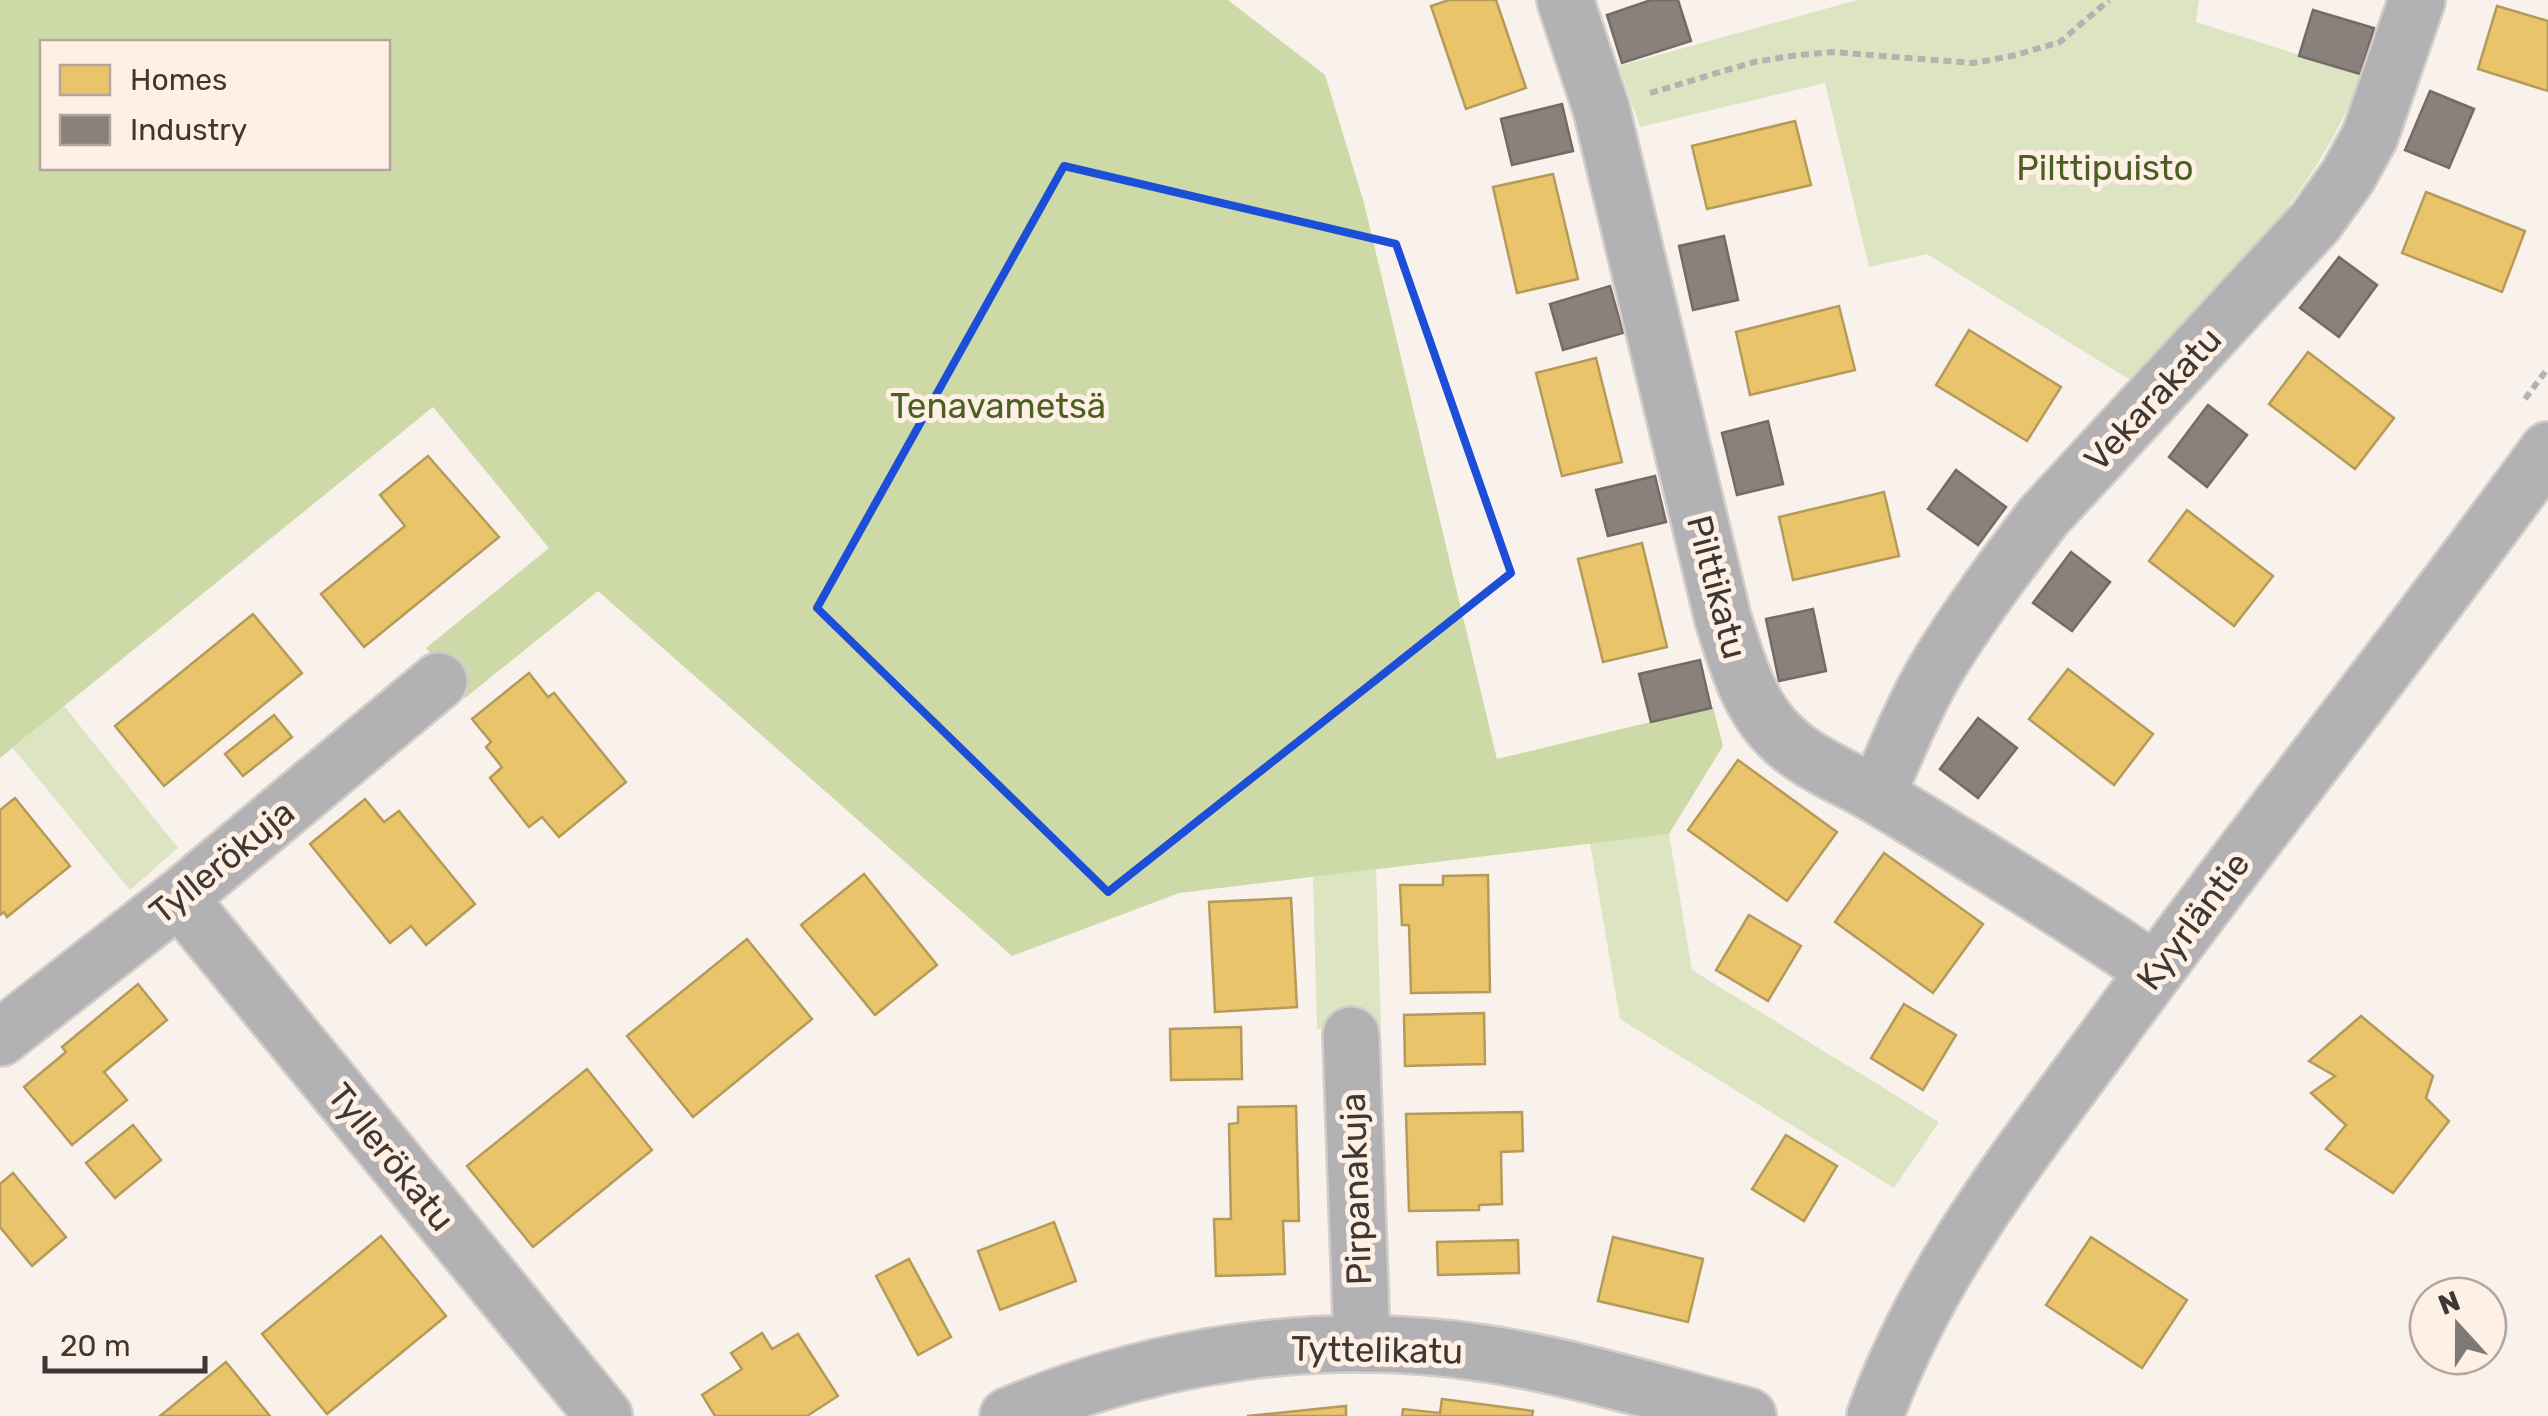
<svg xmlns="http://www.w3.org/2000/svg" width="2548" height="1416" viewBox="0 0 2548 1416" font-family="Rubik,sans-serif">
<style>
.green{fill:#dce4c2}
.forest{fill:#cddaa8;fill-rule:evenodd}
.homes{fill:#e9c46a;stroke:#b69a59;stroke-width:2.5}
.industry{fill:#8a817c;stroke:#736b66;stroke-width:2.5}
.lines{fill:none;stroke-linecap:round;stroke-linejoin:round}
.minor-casing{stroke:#d3cdc8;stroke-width:60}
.path{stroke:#b5b2b2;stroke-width:6;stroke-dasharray:8 5;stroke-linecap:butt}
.minor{stroke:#b2b1b3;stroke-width:55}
.marked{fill:none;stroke:#1d4ed8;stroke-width:8;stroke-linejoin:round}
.labels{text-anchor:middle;stroke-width:10;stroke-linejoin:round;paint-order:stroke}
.park-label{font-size:35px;fill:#4c6023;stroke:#fff0e6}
.street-label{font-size:35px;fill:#3e3732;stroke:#fff0e6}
</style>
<rect width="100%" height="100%" fill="#f9f1ec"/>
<g class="green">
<path d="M 1857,0 L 2199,0 L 2196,22 L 2362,75 C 2317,195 2219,291 2130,380 L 1927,254 L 1869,267 L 1825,83 L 1640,127 L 1619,66 Z"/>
<path d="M 64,706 L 178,848 L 130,890 L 13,748 Z"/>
<path d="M 1669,834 L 1692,970 L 1939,1122 L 1894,1188 L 1620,1019 L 1590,843 Z"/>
<path d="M 1376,869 L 1381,1028 L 1317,1029 L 1313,877 Z"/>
</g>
<path class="forest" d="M 0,0 L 1228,0 L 1325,75 L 1364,203 L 1497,759 L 1713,707 L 1723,746 L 1669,834 L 1179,893 L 1012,956 L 598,591 L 465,698 L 426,648 L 549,548 L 433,407 L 0,758 ZM 42,42 L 388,42 L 388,168 L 42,168 Z"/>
<g class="homes">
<path d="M 1449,0 L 1496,0 L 1526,88 L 1466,109 L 1431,6 Z"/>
<path d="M 2497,6 L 2548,21 L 2548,91 L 2478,69 Z"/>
<path d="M 1795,121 L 1811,185 L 1707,209 L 1692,146 Z"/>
<path d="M 1553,174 L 1578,279 L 1517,293 L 1493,187 Z"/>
<path d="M 2426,192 L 2525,231 L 2502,292 L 2402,253 Z"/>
<path d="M 1839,306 L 1855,370 L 1750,395 L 1736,332 Z"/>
<path d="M 1969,330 L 2061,387 L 2027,441 L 1936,385 Z"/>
<path d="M 2308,352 L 2394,418 L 2355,469 L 2269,404 Z"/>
<path d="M 1596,358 L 1622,462 L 1562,476 L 1536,373 Z"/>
<path d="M 428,456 L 499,537 L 364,647 L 321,594 L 405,526 L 380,495 Z"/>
<path d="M 1884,492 L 1899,556 L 1793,580 L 1779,517 Z"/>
<path d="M 2187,510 L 2273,576 L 2234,626 L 2149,561 Z"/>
<path d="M 1642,543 L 1667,647 L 1603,662 L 1578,559 Z"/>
<path d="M 253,614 L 302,673 L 164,786 L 115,726 Z"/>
<path d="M 2068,669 L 2153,734 L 2114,785 L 2029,719 Z"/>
<path d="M 529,673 L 548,697 L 554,693 L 626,782 L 559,837 L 542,817 L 529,827 L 490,778 L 502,767 L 486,747 L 491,742 L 472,719 Z"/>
<path d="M 274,715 L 292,737 L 243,776 L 225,754 Z"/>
<path d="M 1738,760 L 1837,832 L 1787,901 L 1688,830 Z"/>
<path d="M 15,798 L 70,866 L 7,917 L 4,912 L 0,915 L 0,810 Z"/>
<path d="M 365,799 L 384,822 L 399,811 L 475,904 L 426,945 L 411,926 L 390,943 L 310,844 Z"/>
<path d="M 1884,853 L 1983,924 L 1933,993 L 1835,922 Z"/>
<path d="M 864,874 L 937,965 L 875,1015 L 801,925 Z"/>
<path d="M 1488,875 L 1490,992 L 1411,993 L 1409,925 L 1402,925 L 1400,885 L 1443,885 L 1443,876 Z"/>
<path d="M 1291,898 L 1297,1007 L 1215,1012 L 1209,902 Z"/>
<path d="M 1749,915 L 1801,946 L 1768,1001 L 1716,970 Z"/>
<path d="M 747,939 L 812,1019 L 693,1117 L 627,1036 Z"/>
<path d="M 138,984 L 167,1020 L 104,1072 L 127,1100 L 72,1145 L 24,1087 L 66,1052 L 62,1047 Z"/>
<path d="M 1904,1004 L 1956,1035 L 1923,1090 L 1871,1058 Z"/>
<path d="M 1484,1013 L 1485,1064 L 1405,1066 L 1404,1015 Z"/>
<path d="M 2361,1016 L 2433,1076 L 2426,1098 L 2449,1121 L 2393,1193 L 2326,1149 L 2346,1125 L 2311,1093 L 2335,1076 L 2309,1061 Z"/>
<path d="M 1241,1027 L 1242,1079 L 1171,1080 L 1170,1029 Z"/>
<path d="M 587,1069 L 652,1150 L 533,1247 L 467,1166 Z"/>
<path d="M 1296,1106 L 1299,1221 L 1283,1221 L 1285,1274 L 1216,1276 L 1214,1219 L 1231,1219 L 1229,1124 L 1238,1123 L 1238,1107 Z"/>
<path d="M 1522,1112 L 1523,1151 L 1501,1152 L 1502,1204 L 1479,1205 L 1479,1210 L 1409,1211 L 1406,1114 Z"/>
<path d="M 133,1125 L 161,1160 L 115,1198 L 86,1163 Z"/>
<path d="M 1786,1135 L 1837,1166 L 1804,1221 L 1752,1189 Z"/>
<path d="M 13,1173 L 66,1237 L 32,1266 L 0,1227 L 0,1184 Z"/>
<path d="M 1054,1222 L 1076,1281 L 1000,1310 L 978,1251 Z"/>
<path d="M 381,1236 L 446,1316 L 327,1414 L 262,1334 Z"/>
<path d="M 1613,1237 L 1703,1259 L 1688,1322 L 1598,1301 Z"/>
<path d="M 2091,1237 L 2187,1300 L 2142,1368 L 2046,1305 Z"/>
<path d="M 1518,1240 L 1519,1273 L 1438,1275 L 1437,1242 Z"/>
<path d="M 909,1259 L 951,1337 L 918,1355 L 876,1276 Z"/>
<path d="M 762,1333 L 772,1349 L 798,1334 L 838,1396 L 807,1416 L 715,1416 L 702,1395 L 742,1369 L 731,1353 Z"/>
<path d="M 226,1362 L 270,1416 L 160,1416 Z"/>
<path d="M 1442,1399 L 1533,1411 L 1532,1416 L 1402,1416 L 1403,1409 L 1440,1413 Z"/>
<path d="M 1346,1406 L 1346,1416 L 1247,1416 Z"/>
</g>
<g class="industry">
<path d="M 1651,0 L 1678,0 L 1691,41 L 1622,63 L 1607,15 Z"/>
<path d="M 2313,10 L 2374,28 L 2360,74 L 2299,56 Z"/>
<path d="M 2430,91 L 2474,109 L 2449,168 L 2405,150 Z"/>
<path d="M 1562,104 L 1573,151 L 1512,165 L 1501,119 Z"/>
<path d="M 1724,236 L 1738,300 L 1693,310 L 1679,246 Z"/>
<path d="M 2339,257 L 2377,285 L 2339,337 L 2300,308 Z"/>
<path d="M 1610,286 L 1623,333 L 1563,350 L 1550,304 Z"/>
<path d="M 2208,405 L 2247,435 L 2207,487 L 2169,457 Z"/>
<path d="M 1768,421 L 1783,484 L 1737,495 L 1722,433 Z"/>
<path d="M 1956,470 L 2006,507 L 1978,545 L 1928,509 Z"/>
<path d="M 1655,476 L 1666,522 L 1608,536 L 1596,490 Z"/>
<path d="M 2071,552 L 2110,582 L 2072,631 L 2033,603 Z"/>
<path d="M 1813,609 L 1826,671 L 1779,681 L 1766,619 Z"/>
<path d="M 1700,660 L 1711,708 L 1651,722 L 1639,674 Z"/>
<path d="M 1978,718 L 2017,748 L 1978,798 L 1940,769 Z"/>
</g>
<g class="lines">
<g class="minor-casing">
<g id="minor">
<path d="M 1565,0 L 1601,108 L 1723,619 C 1736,659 1748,705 1779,735 C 1805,762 1845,777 1876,795 C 1970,852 2064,909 2155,971"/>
<path d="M 1877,795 C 1895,753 1913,709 1936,669 C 1968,616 2005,567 2043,517 L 2316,221 L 2348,176 L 2370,136 L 2417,0"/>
<path d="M 179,898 L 604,1416"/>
<path d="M 1351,1035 L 1362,1344"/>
<path d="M 0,1038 L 179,898 L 439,681"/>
<path d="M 1008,1416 C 1156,1353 1323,1329 1482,1353 C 1572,1366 1660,1394 1748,1416"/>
<path d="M 1875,1416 C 1929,1268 2020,1156 2111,1031 C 2254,835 2406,646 2548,450"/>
</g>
</g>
<g class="path">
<path d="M 1650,93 L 1754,62 L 1791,56 L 1832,52 L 1973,63 L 2012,56 L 2060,42 L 2109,0"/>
<path d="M 2525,399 L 2548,368"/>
</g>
<use href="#minor" class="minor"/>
</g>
<path class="marked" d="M 1064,166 L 1396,244 L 1511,573 L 1108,892 L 817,608 Z"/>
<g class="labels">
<g class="park-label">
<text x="2105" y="180">Pilttipuisto</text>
<text x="998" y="418">Tenavametsä</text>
</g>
<g class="street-label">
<text transform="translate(2153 399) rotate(-47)" y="12">Vekarakatu</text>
<text transform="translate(1717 587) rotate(75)" y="12">Pilttikatu</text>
<text transform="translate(222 862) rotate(-39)" y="12">Tyllerökuja</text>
<text transform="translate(2193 921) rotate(-53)" y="12">Kyyrläntie</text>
<text transform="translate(391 1157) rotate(51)" y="12">Tyllerökatu</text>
<text transform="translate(1356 1189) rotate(-92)" y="12">Pirpanakuja</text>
<text transform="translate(1377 1350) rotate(1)" y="12">Tyttelikatu</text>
</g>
</g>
<rect x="40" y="40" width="350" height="130" fill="#fff0e6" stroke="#b2a69e" stroke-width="2.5"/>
<rect x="60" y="65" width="50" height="30" fill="#e9c46a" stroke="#b2a69e" stroke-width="2.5"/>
<text x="130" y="90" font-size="30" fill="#3e3732">Homes</text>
<rect x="60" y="115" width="50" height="30" fill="#8a817c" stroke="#b2a69e" stroke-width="2.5"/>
<text x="130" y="140" font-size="30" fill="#3e3732">Industry</text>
<g transform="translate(2458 1326) rotate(339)"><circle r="48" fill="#fff0e6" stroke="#b2a69e" stroke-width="2.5"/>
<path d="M0-8L18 38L0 25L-18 38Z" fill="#7f7873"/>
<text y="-15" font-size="28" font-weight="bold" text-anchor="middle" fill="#3e3732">N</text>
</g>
<path d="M45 1356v15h160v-15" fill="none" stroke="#3e3732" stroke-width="5"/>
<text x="60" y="1356" font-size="30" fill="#3e3732" stroke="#fff0e6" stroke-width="8" paint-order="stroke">20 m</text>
</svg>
